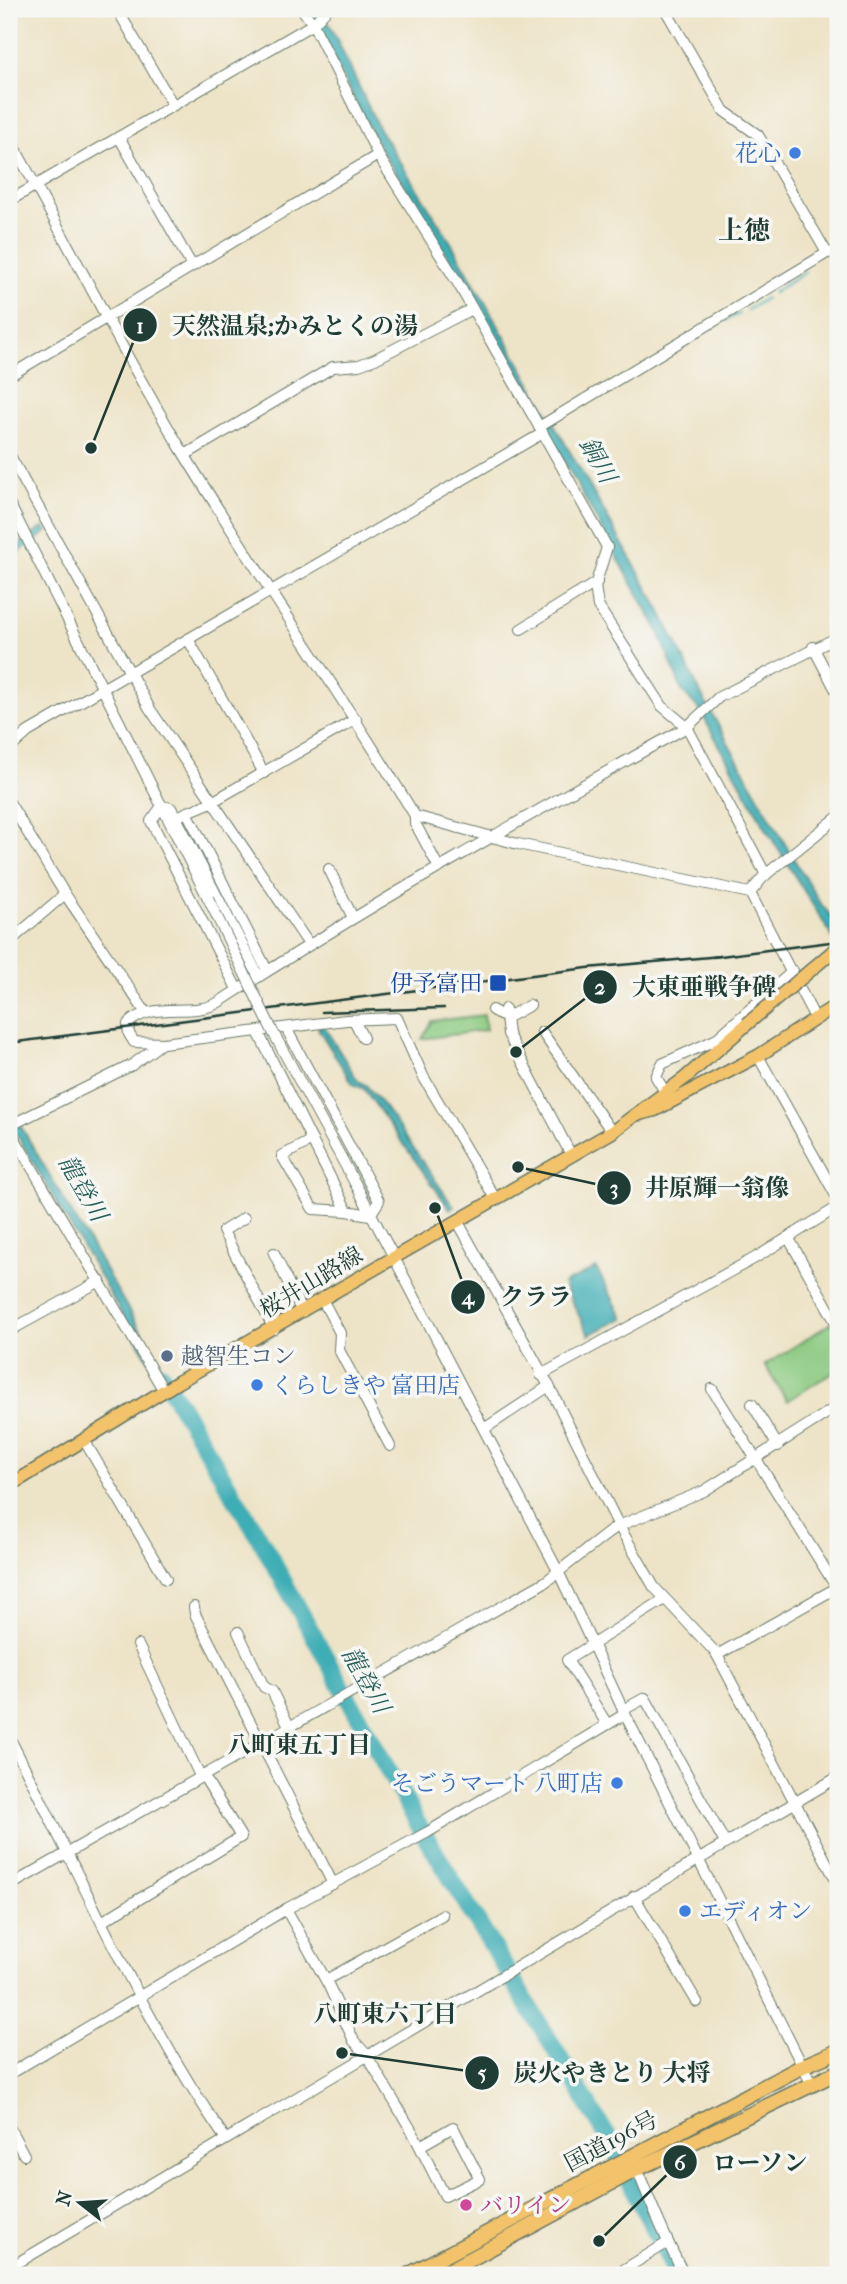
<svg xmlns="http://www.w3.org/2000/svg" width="847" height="2284" viewBox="0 0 847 2284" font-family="'IM FELL French Canon','Noto Serif JP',serif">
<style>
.green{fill:#8bca81;stroke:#55845a;stroke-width:2}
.water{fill:#3daeb5;stroke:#2e7674;stroke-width:2}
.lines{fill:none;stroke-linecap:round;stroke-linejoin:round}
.stream{stroke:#3daeb5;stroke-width:2.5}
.river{stroke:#3daeb5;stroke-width:18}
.minor-casing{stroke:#677767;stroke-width:12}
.major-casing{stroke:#677767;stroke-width:15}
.highway-casing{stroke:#677767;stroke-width:17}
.minor{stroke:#fff;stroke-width:10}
.major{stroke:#f2c36a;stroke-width:12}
.highway{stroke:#f2c36a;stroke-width:14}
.rail{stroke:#1f3d34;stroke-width:2.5}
.minor-bridge-casing{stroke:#677767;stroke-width:12;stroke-linecap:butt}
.major-bridge-casing{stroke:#677767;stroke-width:15;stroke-linecap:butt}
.minor-bridge{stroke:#fff;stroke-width:10}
.major-bridge{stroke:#f2c36a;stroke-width:12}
.shop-dot{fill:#3f7fe0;stroke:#f6f6f2;stroke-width:2.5}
.transit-dot{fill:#1a4fb4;stroke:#f6f6f2;stroke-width:2.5}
.service-dot{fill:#5c6f8a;stroke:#f6f6f2;stroke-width:2.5}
.hotel-dot{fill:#d1479c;stroke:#f6f6f2;stroke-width:2.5}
.labels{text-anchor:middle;stroke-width:7;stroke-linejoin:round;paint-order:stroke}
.shop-label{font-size:23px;fill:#366cbe;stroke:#f6f6f2;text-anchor:end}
.transit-label{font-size:23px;fill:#164399;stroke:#f6f6f2;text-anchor:end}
.street-label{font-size:23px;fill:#1f3d34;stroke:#f6f6f2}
.service-label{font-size:23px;fill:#4e5e75;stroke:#f6f6f2;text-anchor:start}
.hotel-label{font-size:23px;fill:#b23c85;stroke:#f6f6f2;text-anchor:start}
.water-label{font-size:24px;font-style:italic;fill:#285f5b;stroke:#f6f6f2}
.neighbourhood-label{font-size:24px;font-weight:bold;fill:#1f3d34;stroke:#f6f6f2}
.quarter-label{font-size:26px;font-weight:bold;fill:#1f3d34;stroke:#f6f6f2}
.leader{fill:none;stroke:#1f3d34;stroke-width:2.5}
.callout-dot{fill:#1f3d34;stroke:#f6f6f2;stroke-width:2.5}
.mark-label{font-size:21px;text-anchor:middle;font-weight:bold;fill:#fff}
.callout-label{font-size:24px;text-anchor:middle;font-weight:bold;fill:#1f3d34;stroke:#f6f6f2;stroke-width:7;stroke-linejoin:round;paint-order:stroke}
</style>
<rect width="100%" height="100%" fill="#f6f6f2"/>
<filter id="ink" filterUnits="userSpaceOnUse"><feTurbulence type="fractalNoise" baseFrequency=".0143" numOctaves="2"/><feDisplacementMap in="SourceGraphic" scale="14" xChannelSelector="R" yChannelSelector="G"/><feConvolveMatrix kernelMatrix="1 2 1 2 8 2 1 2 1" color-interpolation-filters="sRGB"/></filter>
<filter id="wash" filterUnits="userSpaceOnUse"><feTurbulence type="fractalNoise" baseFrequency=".00686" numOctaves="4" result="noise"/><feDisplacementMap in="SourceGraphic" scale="28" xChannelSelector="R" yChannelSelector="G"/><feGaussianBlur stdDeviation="1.57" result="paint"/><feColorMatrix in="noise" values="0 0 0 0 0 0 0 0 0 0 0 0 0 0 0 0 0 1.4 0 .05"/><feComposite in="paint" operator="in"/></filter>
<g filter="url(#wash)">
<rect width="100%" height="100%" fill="#ede3c6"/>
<g class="green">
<path d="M 484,1015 L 486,1030 L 422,1039 L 432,1021 Z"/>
<path d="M 833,1322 L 838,1332 L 838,1369 L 787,1401 L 765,1365 Z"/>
</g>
<g class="water">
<path d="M 307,9 L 316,9 L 330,25 L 378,127 L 450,241 L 660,610 L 703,698 L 785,844 L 820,903 L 838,924 L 838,946 L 769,834 L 699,709 L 682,691 L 658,630 L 507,359 L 416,202 L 383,154 Z"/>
<path d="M 44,527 L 47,532 L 9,559 L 9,551 Z"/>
<path d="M 323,1025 L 358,1081 L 366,1085 L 386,1109 L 454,1207 L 450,1209 L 364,1089 L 353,1084 L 319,1030 L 318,1026 Z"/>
<path d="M 9,1106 L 169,1379 L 162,1383 L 9,1121 Z"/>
<path d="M 596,1268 L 623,1318 L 589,1335 L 563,1284 Z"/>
</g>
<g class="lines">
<g class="stream">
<path d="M 773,293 L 805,272"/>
<path d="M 747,310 L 766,298"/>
<path d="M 723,321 L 739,314"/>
</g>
<path class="river" d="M 161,1374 L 260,1539 L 418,1824 L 609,2139 L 677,2275"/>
</g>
</g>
<g filter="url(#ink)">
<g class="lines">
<g class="minor-casing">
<g id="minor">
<path d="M 117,9 L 173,105"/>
<path d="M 302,9 L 313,24 L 378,155 L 459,285 L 607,547 L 595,586 L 598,606 L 662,706 L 687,727 L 766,875"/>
<path d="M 665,9 L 724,111 L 758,135 L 827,253"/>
<path d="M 119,137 L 192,266"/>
<path d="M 9,138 C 69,243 121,351 184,454 C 258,576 341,693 415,816 L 518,844 L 750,893 L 816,1020"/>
<path d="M 9,201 L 313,24 L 327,9"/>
<path d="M 9,376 L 378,155"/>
<path d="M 539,427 L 827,253 L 836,252 L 838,256"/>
<path d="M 9,454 L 150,709 L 308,943"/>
<path d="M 185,455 L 333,367 L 359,365 L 375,359 L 472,309"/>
<path d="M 9,503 L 208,898"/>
<path d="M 521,629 L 597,582"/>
<path d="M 188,639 L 264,773"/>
<path d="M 813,647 L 838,694"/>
<path d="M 9,749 L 28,732 L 543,433"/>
<path d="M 9,802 L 63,891 L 146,1013"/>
<path d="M 187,812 L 267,970"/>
<path d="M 415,816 L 415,823 L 439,868"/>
<path d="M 176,817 L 212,802 L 356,719"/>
<path d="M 329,869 L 353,918"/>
<path d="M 750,893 L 764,876 L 838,817"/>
<path d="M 9,942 L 65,894"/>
<path d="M 237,989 L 151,821 L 162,806 L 171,808 L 176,817 L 258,975"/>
<path d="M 505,1009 L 508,1034 L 571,1155"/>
<path d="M 492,1010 L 506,1018 L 530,1005"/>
<path d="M 354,1020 L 363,1038"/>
<path d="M 258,1032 L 347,1211 L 370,1215 L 379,1201 L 286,1028"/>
<path d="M 542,1032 L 612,1132"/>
<path d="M 758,1056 L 838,1199"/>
<path d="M 665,1092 L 656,1077 L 662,1064 L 715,1040 L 793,971"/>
<path d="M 9,1126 L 132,1065 L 162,1043"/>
<path d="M 9,1129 L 164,1391"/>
<path d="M 312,1140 L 282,1156 L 313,1209 L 347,1211"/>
<path d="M 356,1185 L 558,1571 L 625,1714 L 812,2085"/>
<path d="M 496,1200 L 423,1076 L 397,1018 L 346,1020 L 163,1043 L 134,1042 L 129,1034 L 128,1024 C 150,1000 194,1018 219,1002 C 371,904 529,815 687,727 L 719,697 L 838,637"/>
<path d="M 244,1218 L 223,1231 L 274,1329"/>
<path d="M 458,1222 L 549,1386 L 619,1526 L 654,1587 L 716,1653 L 838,1884"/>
<path d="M 788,1237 L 838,1326"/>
<path d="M 274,1253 L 302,1312"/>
<path d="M 322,1299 L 340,1333 L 339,1350 L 390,1446"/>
<path d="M 9,1331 L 100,1281"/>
<path d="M 541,1375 L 755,1258 L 838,1207"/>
<path d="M 712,1389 L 837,1588"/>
<path d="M 752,1404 L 778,1446"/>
<path d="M 484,1429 L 549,1386"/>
<path d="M 84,1440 L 166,1579"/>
<path d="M 194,1607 L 195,1614 L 333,1884"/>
<path d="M 238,1632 L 264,1687 L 272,1691 L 289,1726"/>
<path d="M 138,1645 L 200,1776"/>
<path d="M 717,1655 L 838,1587"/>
<path d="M 623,1710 L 645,1698 L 725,1843"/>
<path d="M 607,1724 L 567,1660 L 665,1599"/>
<path d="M 9,1737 C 79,1871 138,2013 225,2138"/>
<path d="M 9,1886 L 545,1582 L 616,1527 L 704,1491 L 838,1406"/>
<path d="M 634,1896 L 697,2002"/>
<path d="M 286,1909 L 328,1984 L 354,2041 L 366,2054 L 413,2133 L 445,2196 L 480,2179 L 453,2127 L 420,2146"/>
<path d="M 103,1921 L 241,1837 L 203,1775"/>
<path d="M 326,1980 L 442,1915"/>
<path d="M 9,2074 L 288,1908 L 428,1832 L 625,1714"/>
<path d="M 9,2127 L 24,2155"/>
<path d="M 635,2164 C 650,2202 665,2238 684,2275"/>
<path d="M 9,2268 L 838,1777"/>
<path d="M 615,2275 L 667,2243"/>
</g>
</g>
<g class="major-casing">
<g id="major">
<path d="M 640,1114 L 655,1110 L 758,1056 L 838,1004"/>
<path d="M 9,1486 L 178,1382 L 612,1132 L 685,1078 L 747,1024"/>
</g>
</g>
<g class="highway-casing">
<g id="highway">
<path d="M 408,2275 L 803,2066 L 838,2051"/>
<path d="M 441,2275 L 637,2169 L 838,2072"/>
</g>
</g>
<use href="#minor" class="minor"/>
<use href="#major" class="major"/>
<use href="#highway" class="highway"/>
<g class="rail">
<path d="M 713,957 L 838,941"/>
<path d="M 322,1012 L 444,1008"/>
<path d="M 9,1043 L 587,968 L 721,956"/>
</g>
<g class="minor-bridge-casing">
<path id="minor-bridge" d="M 208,898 L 274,1034 L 356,1185"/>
</g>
<g class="major-bridge-casing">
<path id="major-bridge" d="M 747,1024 L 838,947"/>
</g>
<use href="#minor-bridge" class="minor-bridge"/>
<use href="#major-bridge" class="major-bridge"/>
</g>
</g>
<g class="shop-dot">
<circle cx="795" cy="153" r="7"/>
<circle cx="257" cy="1385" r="7"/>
<circle cx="617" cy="1783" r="7"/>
<circle cx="685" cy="1911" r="7"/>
</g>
<rect class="transit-dot" x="489" y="974" width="18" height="18" rx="3.5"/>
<circle class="service-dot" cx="167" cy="1356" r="7"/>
<circle class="hotel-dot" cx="466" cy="2205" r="7"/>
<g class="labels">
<g class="shop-label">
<text x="781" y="161">花心</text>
<text x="271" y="1393" text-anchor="start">くらしきや 富田店</text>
<text x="603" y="1791">そごうマート 八町店</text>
<text x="699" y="1919" text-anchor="start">エディオン</text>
</g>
<g class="transit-label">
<text x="482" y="991">伊予富田</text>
</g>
<g class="street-label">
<text transform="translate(311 1282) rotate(-31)" y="8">桜井山路線</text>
<text transform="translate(611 2141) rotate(-28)" y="8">国道196号</text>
</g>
<g class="service-label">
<text x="181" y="1364">越智生コン</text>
</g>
<g class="hotel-label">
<text x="480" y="2213">バリイン</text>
</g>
<g class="water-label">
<text transform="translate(598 460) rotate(61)" y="8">銅川</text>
<text transform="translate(83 1188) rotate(60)" y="8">龍登川</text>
<text transform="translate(366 1680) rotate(61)" y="8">龍登川</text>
</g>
<g class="neighbourhood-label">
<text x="299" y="1753">八町東五丁目</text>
<text x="385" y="2022">八町東六丁目</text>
</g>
<g class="quarter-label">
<text x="744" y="239">上徳</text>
</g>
</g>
<path class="leader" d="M91 448L140 325M516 1052L600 987M518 1167L614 1188M435 1208L468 1297M342 2053L482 2073M599 2241L680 2162"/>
<g class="callout-dot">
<circle cx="91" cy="448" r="7"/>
<circle cx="516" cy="1052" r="7"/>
<circle cx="518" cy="1167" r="7"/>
<circle cx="435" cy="1208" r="7"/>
<circle cx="342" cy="2053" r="7"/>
<circle cx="599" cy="2241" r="7"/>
<circle cx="140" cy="325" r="18"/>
<circle cx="600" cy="987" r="18"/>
<circle cx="614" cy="1188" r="18"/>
<circle cx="468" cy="1297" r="18"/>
<circle cx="482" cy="2073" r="18"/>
<circle cx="680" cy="2162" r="18"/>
</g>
<g class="mark-label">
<text x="140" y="333">1</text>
<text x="600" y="994">2</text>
<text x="614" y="1195">3</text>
<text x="468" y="1304">4</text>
<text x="482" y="2080">5</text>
<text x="680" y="2170">6</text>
</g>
<g class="callout-label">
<text x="295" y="334">天然温泉;かみとくの湯</text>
<text x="704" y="995">大東亜戦争碑</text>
<text x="717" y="1196">井原輝一翁像</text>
<text x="536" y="1305">クララ</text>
<text x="612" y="2081">炭火やきとり 大将</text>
<text x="760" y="2171">ローソン</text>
</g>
<rect width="847" height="2284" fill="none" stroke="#f6f6f2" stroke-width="35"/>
<g transform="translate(80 2203) rotate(287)" stroke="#f6f6f2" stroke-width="5" paint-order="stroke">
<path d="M0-5L12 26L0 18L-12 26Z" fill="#1f3d34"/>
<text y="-10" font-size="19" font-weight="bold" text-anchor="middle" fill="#1f3d34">N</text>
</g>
</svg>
